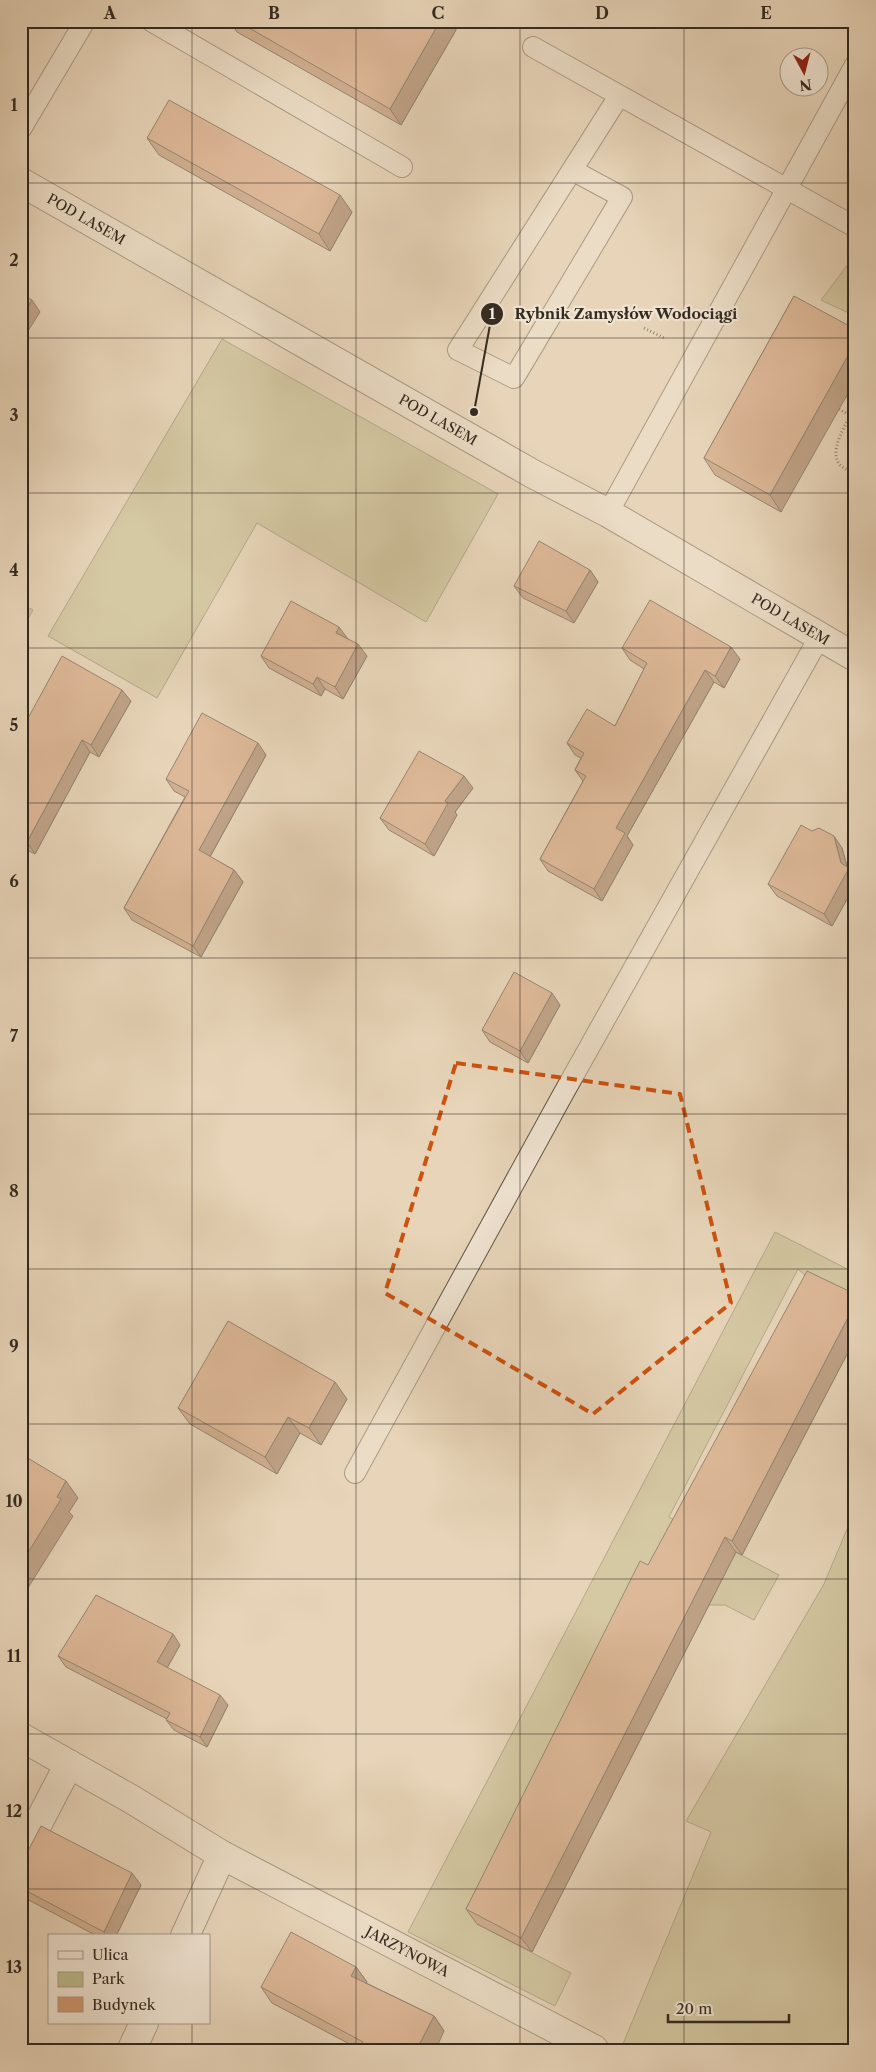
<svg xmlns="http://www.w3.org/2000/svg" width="876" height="2072" viewBox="0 0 876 2072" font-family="'Libre Caslon Text',serif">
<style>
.green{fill:#bebb8a;stroke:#787255}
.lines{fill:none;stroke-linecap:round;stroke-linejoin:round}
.service-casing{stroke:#605546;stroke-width:22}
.minor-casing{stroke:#605546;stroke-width:30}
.path{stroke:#332a20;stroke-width:3;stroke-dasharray:1 2.5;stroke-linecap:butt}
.service{stroke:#f0e4d2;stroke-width:20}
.minor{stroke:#f0e4d2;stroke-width:28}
.wall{fill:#b58361;stroke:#332a20}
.shaded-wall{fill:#936a4f;stroke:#332a20}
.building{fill:#d29871;stroke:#332a20}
.marked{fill:none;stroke:#cd520f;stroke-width:4;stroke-dasharray:10 6;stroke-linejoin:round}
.grid{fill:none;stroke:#332a20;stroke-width:1;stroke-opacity:0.55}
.labels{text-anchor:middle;stroke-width:4.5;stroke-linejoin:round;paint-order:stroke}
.street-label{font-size:14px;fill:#332a20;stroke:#f0e4d2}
.leader{fill:none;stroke:#332a20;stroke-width:2}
.callout-dot{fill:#332a20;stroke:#f0e4d2;stroke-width:2}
.mark-label{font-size:15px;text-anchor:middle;font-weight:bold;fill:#fff}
.callout-label{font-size:15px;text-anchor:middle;font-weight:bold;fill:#332a20;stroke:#f0e4d2;stroke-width:4.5;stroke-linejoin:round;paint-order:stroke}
.neatline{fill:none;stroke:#332a20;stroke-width:2}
.grid-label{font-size:16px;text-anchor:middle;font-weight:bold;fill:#332a20}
</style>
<rect width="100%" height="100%" fill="#e8d5b9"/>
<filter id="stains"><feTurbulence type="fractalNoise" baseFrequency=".004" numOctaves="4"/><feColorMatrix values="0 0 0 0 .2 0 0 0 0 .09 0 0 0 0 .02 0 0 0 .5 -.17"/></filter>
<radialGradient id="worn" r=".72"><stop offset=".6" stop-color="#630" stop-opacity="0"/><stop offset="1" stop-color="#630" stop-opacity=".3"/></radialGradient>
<g class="green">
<path d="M 855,255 L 855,316 L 821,300 Z"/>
<path d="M 222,339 L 498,494 L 426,622 L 257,523 L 157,698 L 48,636 Z"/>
<path d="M 21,604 L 33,610 L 21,631 Z"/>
<path d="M 775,1232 L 855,1273 L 855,1304 L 817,1286 L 798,1269 L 669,1517 L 779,1575 L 754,1620 L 725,1605 L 709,1605 L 477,1924 L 571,1973 L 555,2006 L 408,1932 Z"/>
<path d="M 855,1510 L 855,2051 L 620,2051 L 711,1832 L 686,1821 L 824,1584 Z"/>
</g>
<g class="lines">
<g class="service-casing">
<g id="service">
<path d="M 151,21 L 402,167"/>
<path d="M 533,47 L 855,227"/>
<path d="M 21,129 L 85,21"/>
<path d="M 572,170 L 622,197 L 514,378 L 458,350 L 619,96"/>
<path d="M 608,513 L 855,65"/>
<path d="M 355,1473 L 562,1096 L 820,636"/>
</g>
</g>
<g class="minor-casing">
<g id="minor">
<path id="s1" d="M 21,182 L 533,474 L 608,513 L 855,657"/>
<path id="s2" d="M 21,1737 L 131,1799 L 222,1855 L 594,2049"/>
<path d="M 21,1856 L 69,1764"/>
<path d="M 185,1936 L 222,1855"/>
<path d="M 131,2051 L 144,2023"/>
</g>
</g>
<g class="path">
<path d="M 644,328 L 664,338"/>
<path d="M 839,409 L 855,418"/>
<path d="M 850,416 C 841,433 821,466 855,472"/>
</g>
<use href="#service" class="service"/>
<use href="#minor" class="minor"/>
</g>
<g class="wall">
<path d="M 230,21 L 450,21 L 456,30 L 401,125 L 237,32 Z"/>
<path d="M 147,138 L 352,212 L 330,251 L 159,155 Z"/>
<path d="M 794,296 L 781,512 L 715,475 L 704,458 Z"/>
<path d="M 590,570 L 598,582 L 574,623 L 523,598 L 514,586 Z"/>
<path d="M 348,639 L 367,656 L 343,699 L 325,689 L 321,696 L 269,668 L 261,656 Z"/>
<path d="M 622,648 L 740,659 L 724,688 L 714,682 L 627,836 L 633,845 L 602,901 L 548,871 L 540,859 L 583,781 L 575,770 L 581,758 L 575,755 L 567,743 L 615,726 L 644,669 L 630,660 Z"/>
<path d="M 131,701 L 99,757 L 90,752 L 35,854 L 21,847 L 21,731 Z"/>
<path d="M 266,755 L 210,857 L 234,870 L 243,882 L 201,957 L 132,920 L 124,908 L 185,797 L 174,791 L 166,779 Z"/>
<path d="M 473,788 L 455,812 L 457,815 L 434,856 L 389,830 L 380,818 Z"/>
<path d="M 842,848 L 847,866 L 849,868 L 855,875 L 855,885 L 832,926 L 777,896 L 768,884 Z"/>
<path d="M 560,1005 L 528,1063 L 490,1042 L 482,1030 Z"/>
<path d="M 855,1294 L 855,1339 L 742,1555 L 736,1552 L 532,1952 L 477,1924 L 466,1909 L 648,1565 Z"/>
<path d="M 347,1399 L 321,1445 L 300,1433 L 277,1474 L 190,1424 L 178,1408 Z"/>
<path d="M 180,1645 L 167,1668 L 228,1705 L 207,1747 L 174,1730 L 166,1720 L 167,1719 L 66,1667 L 58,1656 Z"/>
<path d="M 21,1864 L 141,1885 L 116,1936 L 97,1936 L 21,1896 Z"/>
<path d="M 356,1967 L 367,1982 L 366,1983 L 434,2016 L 444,2031 L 359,2049 L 272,2003 L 261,1987 Z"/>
</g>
<g class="shaded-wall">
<path d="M 440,21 L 450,21 L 456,30 L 401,125 L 390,109 Z"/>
<path d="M 340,195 L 352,212 L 330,251 L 319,234 Z"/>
<path d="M 32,300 L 40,312 L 21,342 L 21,317 Z"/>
<path d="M 855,343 L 855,381 L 781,512 L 770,495 Z"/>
<path d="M 590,570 L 598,582 L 574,623 L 566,611 Z"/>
<path d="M 339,627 L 348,639 L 336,633 Z"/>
<path d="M 358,644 L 367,656 L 343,699 L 335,687 Z"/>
<path d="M 731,647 L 740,659 L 724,688 L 715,676 Z"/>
<path d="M 705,670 L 714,682 L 627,836 L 633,845 L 602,901 L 594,889 L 616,828 Z"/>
<path d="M 317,677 L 325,689 L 321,696 L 313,684 Z"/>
<path d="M 122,690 L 131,701 L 99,757 L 91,745 Z"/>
<path d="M 82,740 L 90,752 L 35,854 L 27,842 Z"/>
<path d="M 258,743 L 266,755 L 207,862 L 199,850 Z"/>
<path d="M 464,776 L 473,788 L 455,812 L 457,815 L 434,856 L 425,844 L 445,801 Z"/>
<path d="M 834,836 L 842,848 L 848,870 L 849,868 L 855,875 L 855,885 L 832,926 L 824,914 L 841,863 Z"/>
<path d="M 234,870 L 243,882 L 201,957 L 193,946 Z"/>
<path d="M 552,993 L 560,1005 L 528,1063 L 520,1051 Z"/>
<path d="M 855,1304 L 855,1339 L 742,1555 L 732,1541 Z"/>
<path d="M 335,1382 L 347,1399 L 321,1445 L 309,1428 Z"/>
<path d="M 288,1417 L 300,1433 L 277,1474 L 265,1457 Z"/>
<path d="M 66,1481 L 78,1498 L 69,1512 L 73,1516 L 21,1599 L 21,1564 L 57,1497 Z"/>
<path d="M 725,1537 L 736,1552 L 532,1952 L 521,1938 Z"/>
<path d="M 173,1634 L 180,1645 L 164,1673 L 157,1662 Z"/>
<path d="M 220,1695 L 228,1705 L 207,1747 L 200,1737 Z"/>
<path d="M 132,1873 L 141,1885 L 116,1936 L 106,1936 L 104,1932 Z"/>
<path d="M 356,1967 L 367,1982 L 362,1991 L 351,1976 Z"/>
<path d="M 434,2016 L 444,2031 L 435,2051 L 420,2051 L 418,2047 Z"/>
</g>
<g class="building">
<path d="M 237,21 L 440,21 L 390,109 Z"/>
<path d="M 169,100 L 340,195 L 319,234 L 147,138 Z"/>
<path d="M 21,294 L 32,300 L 21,317 Z"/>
<path d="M 794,296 L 855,329 L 855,343 L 770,495 L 704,458 Z"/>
<path d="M 539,541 L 590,570 L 566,611 L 514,586 Z"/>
<path d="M 650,600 L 731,647 L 715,676 L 705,670 L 616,828 L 625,833 L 594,889 L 540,859 L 586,776 L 575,770 L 584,753 L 567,743 L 587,709 L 615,726 L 647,663 L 622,648 Z"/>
<path d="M 291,601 L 339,627 L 336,633 L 358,644 L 335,687 L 317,677 L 313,684 L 261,656 Z"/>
<path d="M 62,656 L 122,690 L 91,745 L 82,740 L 27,842 L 21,839 L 21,731 Z"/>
<path d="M 202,713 L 258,743 L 199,850 L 234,870 L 193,946 L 124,908 L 189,791 L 166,779 Z"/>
<path d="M 419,751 L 464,776 L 445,801 L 448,803 L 425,844 L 380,818 Z"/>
<path d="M 801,825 L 812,831 L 819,828 L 834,836 L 841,863 L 849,868 L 824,914 L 768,884 Z"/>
<path d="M 514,972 L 552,993 L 520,1051 L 482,1030 Z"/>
<path d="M 807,1271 L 855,1294 L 855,1304 L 732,1541 L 725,1537 L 521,1938 L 466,1909 L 640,1561 L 648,1565 Z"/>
<path d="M 228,1321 L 335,1382 L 309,1428 L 288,1417 L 265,1457 L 178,1408 Z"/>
<path d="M 21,1454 L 66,1481 L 57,1497 L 61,1499 L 21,1564 Z"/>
<path d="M 96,1595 L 173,1634 L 157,1662 L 220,1695 L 200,1737 L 166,1720 L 170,1713 L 58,1656 Z"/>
<path d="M 41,1826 L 132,1873 L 104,1932 L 21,1888 L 21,1864 Z"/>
<path d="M 291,1932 L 356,1967 L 351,1976 L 434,2016 L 418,2047 L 425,2051 L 359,2051 L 363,2042 L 261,1987 Z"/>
</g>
<path d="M0 0H876V2072H0ZM 456,1063 L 680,1094 L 731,1303 L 593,1414 L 385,1293 Z" fill="#e8d5b9" fill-opacity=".55" fill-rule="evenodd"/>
<path class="marked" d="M 456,1063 L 680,1094 L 731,1303 L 593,1414 L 385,1293 Z"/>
<path class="grid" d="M 192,21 L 192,1936M 356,21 L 356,2051M 520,21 L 520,2051M 684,21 L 684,2051M 21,183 L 855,183M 21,338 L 855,338M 21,493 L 855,493M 21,648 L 855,648M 21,803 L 855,803M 21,958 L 855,958M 21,1114 L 855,1114M 21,1269 L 855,1269M 21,1424 L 855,1424M 21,1579 L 855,1579M 21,1734 L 855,1734M 21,1889 L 855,1889M 192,2023 L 192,2051"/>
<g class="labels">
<g class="street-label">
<text dy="5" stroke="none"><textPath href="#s1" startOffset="75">POD LASEM</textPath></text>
<text dy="5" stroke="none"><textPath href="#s1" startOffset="480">POD LASEM</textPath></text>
<text dy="5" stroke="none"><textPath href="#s1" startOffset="885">POD LASEM</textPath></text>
<text dy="5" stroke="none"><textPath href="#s2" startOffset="442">JARZYNOWA</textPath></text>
</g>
</g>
<path class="leader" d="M474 412L492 314"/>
<g class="callout-dot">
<circle cx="474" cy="412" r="5"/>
<circle cx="492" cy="314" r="12"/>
</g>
<g class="mark-label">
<text x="492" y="319">1</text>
</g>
<g class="callout-label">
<text x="626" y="319">Rybnik Zamysłów Wodociągi</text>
</g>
<rect width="876" height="2072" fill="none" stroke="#e8d5b9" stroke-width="55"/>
<rect x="48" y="1934" width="162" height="90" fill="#f0e4d2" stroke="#a49a8b"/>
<rect x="58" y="1951" width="25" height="8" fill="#f0e4d2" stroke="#a49a8b"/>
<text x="92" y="1960" font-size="15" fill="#332a20">Ulica</text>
<rect x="58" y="1972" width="25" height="15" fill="#bebb8a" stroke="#a49a8b"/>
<text x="92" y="1984" font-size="15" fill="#332a20">Park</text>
<rect x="58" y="1997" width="25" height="15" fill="#d29871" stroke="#a49a8b"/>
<text x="92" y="2010" font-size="15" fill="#332a20">Budynek</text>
<g transform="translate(804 72) rotate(173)"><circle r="24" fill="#f0e4d2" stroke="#a49a8b"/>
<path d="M0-4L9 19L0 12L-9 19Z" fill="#8f2418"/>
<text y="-8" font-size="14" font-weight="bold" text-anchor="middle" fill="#332a20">N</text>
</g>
<path d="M668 2014v8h121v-8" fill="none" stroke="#332a20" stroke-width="2.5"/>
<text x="676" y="2014" font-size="15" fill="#332a20" stroke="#f0e4d2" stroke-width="4" paint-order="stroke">20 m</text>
<rect x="28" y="28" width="820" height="2016" class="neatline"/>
<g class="grid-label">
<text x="110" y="19">A</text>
<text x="274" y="19">B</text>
<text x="438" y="19">C</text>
<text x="602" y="19">D</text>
<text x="766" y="19">E</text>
<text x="14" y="111">1</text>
<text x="14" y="266">2</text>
<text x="14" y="421">3</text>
<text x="14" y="576">4</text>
<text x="14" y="731">5</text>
<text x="14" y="887">6</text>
<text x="14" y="1042">7</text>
<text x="14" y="1197">8</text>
<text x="14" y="1352">9</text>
<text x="14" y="1507">10</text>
<text x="14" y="1662">11</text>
<text x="14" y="1817">12</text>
<text x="14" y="1973">13</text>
</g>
<rect width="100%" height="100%" filter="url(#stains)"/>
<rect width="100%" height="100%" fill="url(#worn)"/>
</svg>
